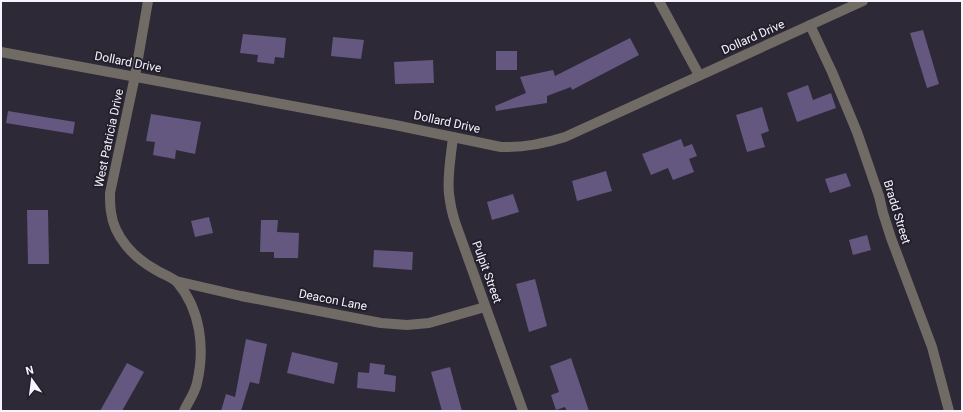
<svg xmlns="http://www.w3.org/2000/svg" width="963" height="412" viewBox="0 0 963 412" font-family="Roboto,sans-serif">
<style>
.building{fill:#645780}
.lines{fill:none;stroke-linecap:round;stroke-linejoin:round}
.street{stroke:#716b65;stroke-width:10}
.labels{text-anchor:middle;stroke-width:4;stroke-linejoin:round;paint-order:stroke}
.street-label{font-size:12px;fill:#f5f3fc;stroke:#231f2c}
</style>
<rect width="100%" height="100%" fill="#2d2937"/>
<g class="building">
<path d="M 923,30 L 939,84 L 927,88 L 910,33 Z"/>
<path d="M 243,34 L 286,38 L 284,58 L 275,57 L 274,64 L 257,62 L 258,55 L 240,53 Z"/>
<path d="M 333,37 L 364,40 L 361,59 L 331,56 Z"/>
<path d="M 630,38 L 639,55 L 572,90 L 571,87 L 547,96 L 547,103 L 496,111 L 495,106 L 526,93 L 520,77 L 553,70 L 555,76 Z"/>
<rect x="496" y="51" width="21" height="19"/>
<path d="M 433,60 L 434,83 L 395,84 L 394,62 Z"/>
<path d="M 808,85 L 813,100 L 831,93 L 836,108 L 797,122 L 787,93 Z"/>
<path d="M 762,107 L 769,131 L 761,134 L 765,147 L 747,152 L 736,115 Z"/>
<path d="M 8,111 L 75,122 L 73,134 L 6,123 Z"/>
<path d="M 151,114 L 201,122 L 195,154 L 176,150 L 175,159 L 153,155 L 155,142 L 146,141 Z"/>
<path d="M 681,139 L 684,147 L 692,144 L 697,156 L 689,159 L 694,172 L 673,180 L 668,168 L 651,175 L 642,154 Z"/>
<path d="M 606,171 L 612,191 L 577,201 L 572,181 Z"/>
<path d="M 846,173 L 851,186 L 830,193 L 825,179 Z"/>
<path d="M 513,194 L 519,212 L 492,220 L 487,202 Z"/>
<path d="M 27,210 L 48,210 L 49,264 L 28,264 Z"/>
<path d="M 209,217 L 213,233 L 195,237 L 191,221 Z"/>
<path d="M 261,220 L 278,220 L 277,232 L 299,233 L 298,258 L 274,258 L 274,252 L 260,252 Z"/>
<path d="M 867,235 L 871,250 L 853,255 L 849,240 Z"/>
<path d="M 374,250 L 413,252 L 412,270 L 373,267 Z"/>
<path d="M 535,279 L 547,326 L 529,332 L 516,284 Z"/>
<path d="M 246,339 L 267,344 L 259,384 L 250,382 L 241,411 L 221,411 L 226,394 L 235,397 Z"/>
<path d="M 292,352 L 338,363 L 334,384 L 287,373 Z"/>
<path d="M 571,358 L 589,411 L 567,411 L 565,407 L 556,410 L 551,395 L 559,392 L 550,366 Z"/>
<path d="M 127,363 L 144,372 L 122,411 L 100,411 Z"/>
<path d="M 370,363 L 385,365 L 384,374 L 396,376 L 395,392 L 357,388 L 358,372 L 369,373 Z"/>
<path d="M 450,367 L 462,411 L 442,411 L 431,372 Z"/>
</g>
<g class="lines">
<g class="street">
<path d="M 148,1 L 135,76 L 110,193 C 110,199 110,206 111,212 C 114,237 134,258 156,270 C 162,274 172,277 177,282 C 201,310 205,349 197,383 C 195,393 188,402 184,411"/>
<path d="M 659,1 L 699,75"/>
<path d="M 810,25 L 832,72 L 857,132 L 879,196 L 883,213 L 891,238 L 932,347 L 949,411"/>
<path d="M 1,52 L 395,125 L 501,147 C 524,148 543,144 565,137 L 863,1"/>
<path d="M 453,137 C 451,156 447,176 449,194 C 450,203 452,213 455,222 L 523,411"/>
<path d="M 176,281 L 241,296 L 381,323 L 407,325 L 429,323 L 485,307"/>
</g>
</g>
<g class="labels">
<g class="street-label">
<text transform="translate(753 37) rotate(-24)" y="4">Dollard Drive</text>
<text transform="translate(128 62) rotate(11)" y="4">Dollard Drive</text>
<text transform="translate(447 122) rotate(12)" y="4">Dollard Drive</text>
<text transform="translate(109 138) rotate(-78)" y="4">West Patricia Drive</text>
<text transform="translate(897 212) rotate(73)" y="4">Bradd Street</text>
<text transform="translate(487 272) rotate(70)" y="4">Pulpit Street</text>
<text transform="translate(333 300) rotate(11)" y="4">Deacon Lane</text>
</g>
</g>
<rect width="963" height="412" fill="none" stroke="#f5f3fc" stroke-width="4"/>
<g transform="translate(32 380) rotate(346)" stroke="#231f2c" stroke-width="3" paint-order="stroke">
<path d="M0-3L7 15L0 10L-7 15Z" fill="#f5f3fc"/>
<text y="-6" font-size="11" font-weight="bold" text-anchor="middle" fill="#f5f3fc">N</text>
</g>
</svg>
